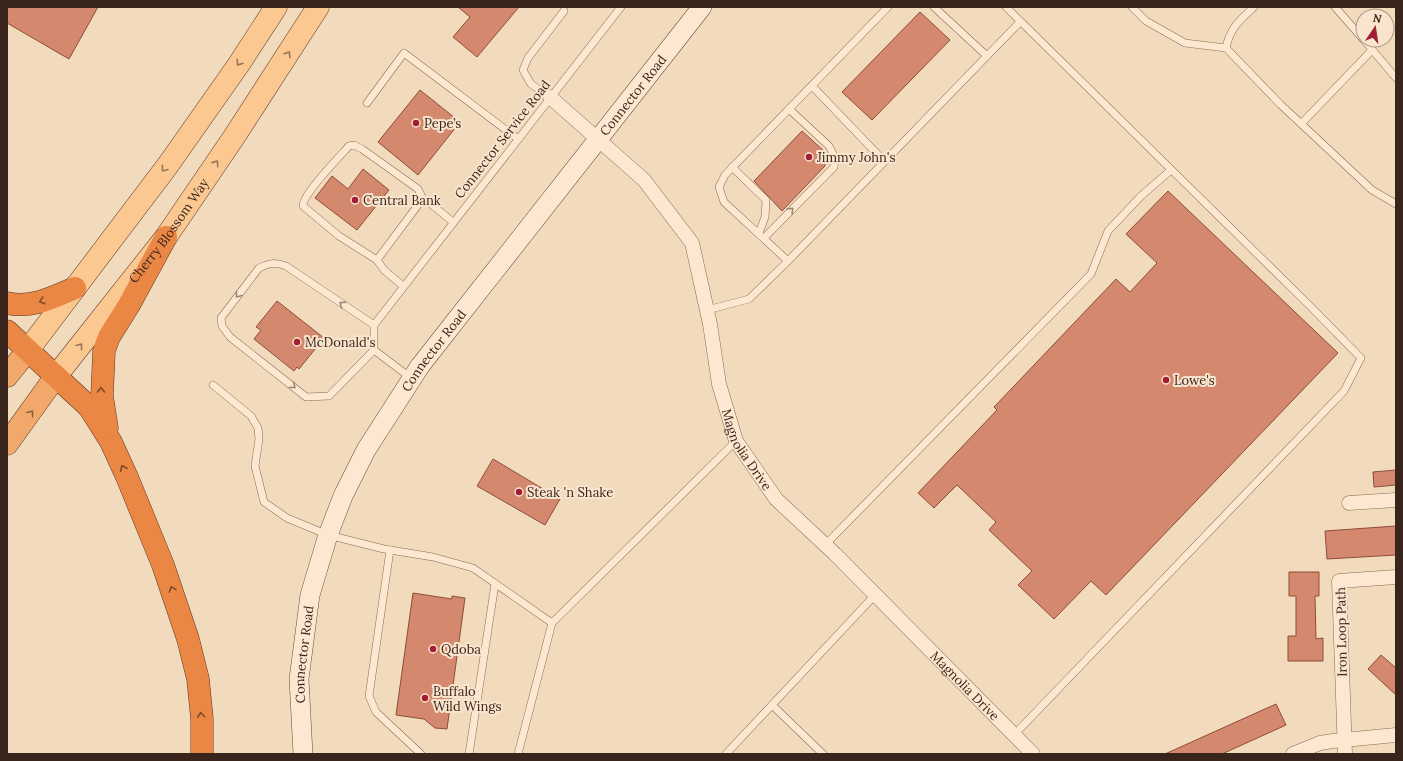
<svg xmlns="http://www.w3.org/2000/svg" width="1403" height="761" viewBox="0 0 1403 761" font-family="Lora,serif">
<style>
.building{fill:#d4896f;stroke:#8d4c38}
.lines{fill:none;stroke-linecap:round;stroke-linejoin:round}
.service-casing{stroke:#8c6954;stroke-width:8}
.minor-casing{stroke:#8c6954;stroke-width:15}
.secondary-casing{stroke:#6d4a38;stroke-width:20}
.primary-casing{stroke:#593829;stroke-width:23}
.trunk-casing{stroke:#593829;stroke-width:23}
.motorway-casing{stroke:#593829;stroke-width:23}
.service{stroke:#fce8d1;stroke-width:7}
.minor{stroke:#fce8d1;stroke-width:14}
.secondary{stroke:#fce8d1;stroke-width:19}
.primary{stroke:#fac890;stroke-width:22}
.trunk{stroke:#f2a86a;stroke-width:22}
.motorway{stroke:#eb8744;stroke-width:22}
.oneway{stroke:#9a7656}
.oneway2{stroke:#9a8676}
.oneway3{stroke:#804c2b}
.oneway4{stroke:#8c603f}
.poi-dot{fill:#a11e34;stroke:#f9e5cd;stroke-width:1.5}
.labels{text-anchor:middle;stroke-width:4;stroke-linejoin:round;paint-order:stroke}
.street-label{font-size:13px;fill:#39251b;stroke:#f9e5cd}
.poi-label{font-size:13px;fill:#39251b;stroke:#f9e5cd;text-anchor:start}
</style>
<rect width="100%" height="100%" fill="#f2dabd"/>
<g class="building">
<path d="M 7,7 L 98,7 L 69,59 L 7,23 Z"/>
<path d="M 458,7 L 519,7 L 477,57 L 453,37 L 470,17 Z"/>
<path d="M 920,12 L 950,40 L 872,120 L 842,92 Z"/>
<path d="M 420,90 L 460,122 L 418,175 L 378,142 Z"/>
<path d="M 802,131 L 825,152 L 825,166 L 782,211 L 754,181 Z"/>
<path d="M 363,169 L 389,190 L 357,230 L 315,198 L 332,176 L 348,189 Z"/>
<path d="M 1168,191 L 1338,353 L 1106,595 L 1091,581 L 1054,619 L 1018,585 L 1032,571 L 989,530 L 996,522 L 957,485 L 934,508 L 918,493 L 997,410 L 994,407 L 1116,279 L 1130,292 L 1157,263 L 1126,234 Z"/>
<path d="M 277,301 L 324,338 L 299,369 L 297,367 L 294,371 L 254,339 L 261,330 L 256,327 Z"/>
<path d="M 493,459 L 560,499 L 545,525 L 477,486 Z"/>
<path d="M 1396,470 L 1396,485 L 1374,487 L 1373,472 Z"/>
<path d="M 1396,526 L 1396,555 L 1327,559 L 1325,531 Z"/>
<path d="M 1289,572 L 1319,572 L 1319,596 L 1315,596 L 1316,639 L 1323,638 L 1323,661 L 1288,661 L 1288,636 L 1296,636 L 1296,596 L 1289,596 Z"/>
<path d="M 413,593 L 452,599 L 452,596 L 465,598 L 447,729 L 435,728 L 424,719 L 396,715 Z"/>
<path d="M 1381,655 L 1396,668 L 1396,695 L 1368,669 Z"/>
<path d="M 1276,704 L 1286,725 L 1222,754 L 1165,754 Z"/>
</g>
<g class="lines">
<g class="service-casing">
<g id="service">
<path d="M 934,7 L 987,56"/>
<path d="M 1006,7 L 1311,307 L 1361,358 L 1344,391 L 1014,735"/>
<path d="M 1132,7 L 1146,21 L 1185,43 L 1226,48"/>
<path d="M 1254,7 C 1240,20 1230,28 1226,48 L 1281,105 L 1372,190 L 1396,204"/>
<path d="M 1335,7 L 1363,39"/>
<path d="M 1364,40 L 1396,78"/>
<path d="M 812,86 L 884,161"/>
<path d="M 550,97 L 531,84 L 523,70 L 528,58 L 564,11"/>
<path d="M 367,103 L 404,53 L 518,139"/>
<path d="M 1301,124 L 1372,50"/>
<path d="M 732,167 L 766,200 L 765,217 L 759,233"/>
<path d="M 764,238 L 834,167 L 835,158 L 829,146 L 789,109"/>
<path d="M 377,260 L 339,236 L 303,206 C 302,195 340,156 349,146 L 354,145 L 362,149 L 418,189 L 424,201"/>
<path d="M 788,261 L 724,202 L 719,187 L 725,175 L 888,7"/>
<path d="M 403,286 L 384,270 L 377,260 L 421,201 L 426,200 L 453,222"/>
<path d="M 707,310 L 749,299 L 788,261 L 1020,22"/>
<path d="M 374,350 L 329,396 L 306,397 L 230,337 L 222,326 L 221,318 L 259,268 C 269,263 275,262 286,266 L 374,325"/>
<path d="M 411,378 L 374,350 L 374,325 L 621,7"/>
<path d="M 213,385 L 251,416 L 258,428 L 259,439 L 255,466 L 264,502 L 287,518 L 328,535 L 384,549 L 433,557 L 473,568 L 552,623"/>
<path d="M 825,545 L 1091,274 L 1108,231 L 1141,196 L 1171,170"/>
<path d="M 390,550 L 369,696 L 376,712 L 421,754"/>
<path d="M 772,705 L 823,754"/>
<path d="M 469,754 L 495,584"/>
<path d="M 518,754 L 552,623 L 736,441"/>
<path d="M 726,754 L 875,595"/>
</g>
</g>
<g class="minor-casing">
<g id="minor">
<path id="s1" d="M 550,97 L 644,180 L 692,243 L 710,324 L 719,384 L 736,441 L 776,499 L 835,554 L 1033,754"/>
<path d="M 1349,503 L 1396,500"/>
<path d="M 1293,754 L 1320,743 L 1333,741 L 1396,735"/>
<path d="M 1345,754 L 1339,581 L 1396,577"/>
</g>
</g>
<g class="secondary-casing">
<g id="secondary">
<path id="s2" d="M 303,754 L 299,679 L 310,595 L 328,535 L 343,496 L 366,450 L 420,366 L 702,7"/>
</g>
</g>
<g class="primary-casing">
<g id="primary">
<path d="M 28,350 L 168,165 L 239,64 L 276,7"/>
<path id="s3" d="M 56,376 L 166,237 L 234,137 L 318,7"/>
</g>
</g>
<g class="trunk-casing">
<g id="trunk">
<path d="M 7,376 L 28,350"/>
<path d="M 7,444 L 56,376"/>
</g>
</g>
<g class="motorway-casing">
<g id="motorway">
<path d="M 7,303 C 32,309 53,297 75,288"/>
<path d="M 7,331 L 89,407 L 111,442 L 127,477 L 163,565 L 188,639 L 198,679 L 202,719 L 202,754"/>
<path d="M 107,428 L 102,396 L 104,351 L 109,337 L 129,305 L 166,237"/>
</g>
</g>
<use href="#service" class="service"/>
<use href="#minor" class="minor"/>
<use href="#secondary" class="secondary"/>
<use href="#primary" class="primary"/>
<use href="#trunk" class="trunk"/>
<use href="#motorway" class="motorway"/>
</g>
<defs><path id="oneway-chevron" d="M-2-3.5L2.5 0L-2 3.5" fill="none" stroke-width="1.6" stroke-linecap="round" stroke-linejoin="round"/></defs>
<g class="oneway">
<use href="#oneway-chevron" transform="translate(288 54) rotate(-57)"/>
<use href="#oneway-chevron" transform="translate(239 63) rotate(123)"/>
<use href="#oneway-chevron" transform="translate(216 163) rotate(-55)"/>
<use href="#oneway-chevron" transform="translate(164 169) rotate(127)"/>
<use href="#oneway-chevron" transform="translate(80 346) rotate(-52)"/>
</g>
<g class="oneway2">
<use href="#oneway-chevron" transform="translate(791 210) rotate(-46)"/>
<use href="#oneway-chevron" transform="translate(238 295) rotate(128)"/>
<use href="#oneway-chevron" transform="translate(342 304) rotate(-146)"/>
<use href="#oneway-chevron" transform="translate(293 386) rotate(39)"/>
</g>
<g class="oneway3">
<use href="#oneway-chevron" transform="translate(42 301) rotate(161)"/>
<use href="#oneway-chevron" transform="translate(101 390) rotate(-91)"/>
<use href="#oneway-chevron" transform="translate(123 468) rotate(-115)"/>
<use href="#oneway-chevron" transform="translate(172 589) rotate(-110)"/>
<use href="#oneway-chevron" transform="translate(201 715) rotate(-95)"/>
</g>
<use class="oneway4" href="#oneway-chevron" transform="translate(31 413) rotate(-53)"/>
<g class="poi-dot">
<circle cx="416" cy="123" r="4"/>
<circle cx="809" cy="157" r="4"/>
<circle cx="355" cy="200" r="4"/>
<circle cx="297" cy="342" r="4"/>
<circle cx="1166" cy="380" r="4"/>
<circle cx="519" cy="492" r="4"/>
<circle cx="433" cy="649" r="4"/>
<circle cx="425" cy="698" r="4"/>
</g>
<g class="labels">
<g class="street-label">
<text dy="5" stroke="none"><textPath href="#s2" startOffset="760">Connector Road</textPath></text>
<text transform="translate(502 139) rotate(-52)" y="5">Connector Service Road</text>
<text dy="5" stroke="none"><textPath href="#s3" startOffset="184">Cherry Blossom Way</textPath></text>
<text dy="5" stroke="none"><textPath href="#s2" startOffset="436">Connector Road</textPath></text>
<text dy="5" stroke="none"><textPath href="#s1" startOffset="420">Magnolia Drive</textPath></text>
<text transform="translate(1341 632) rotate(-91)" y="5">Iron Loop Path</text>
<text dy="5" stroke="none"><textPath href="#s2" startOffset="100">Connector Road</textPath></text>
<text dy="5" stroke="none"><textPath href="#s1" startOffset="744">Magnolia Drive</textPath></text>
</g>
<g class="poi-label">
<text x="424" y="128">Pepe’s</text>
<text x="817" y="162">Jimmy John's</text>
<text x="363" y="205">Central Bank</text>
<text x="305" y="347">McDonald's</text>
<text x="1174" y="385">Lowe's</text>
<text x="527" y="497">Steak 'n Shake</text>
<text x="441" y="654">Qdoba</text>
<text x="433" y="696">Buffalo<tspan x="433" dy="15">Wild Wings</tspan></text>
</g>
</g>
<rect width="1403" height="761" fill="none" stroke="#39251b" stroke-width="16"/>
<g transform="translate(1375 28) rotate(13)"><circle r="19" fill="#f9e5cd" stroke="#ac9886"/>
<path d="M0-3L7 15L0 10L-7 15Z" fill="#a11e34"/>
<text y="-6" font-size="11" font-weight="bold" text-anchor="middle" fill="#39251b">N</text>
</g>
</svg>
